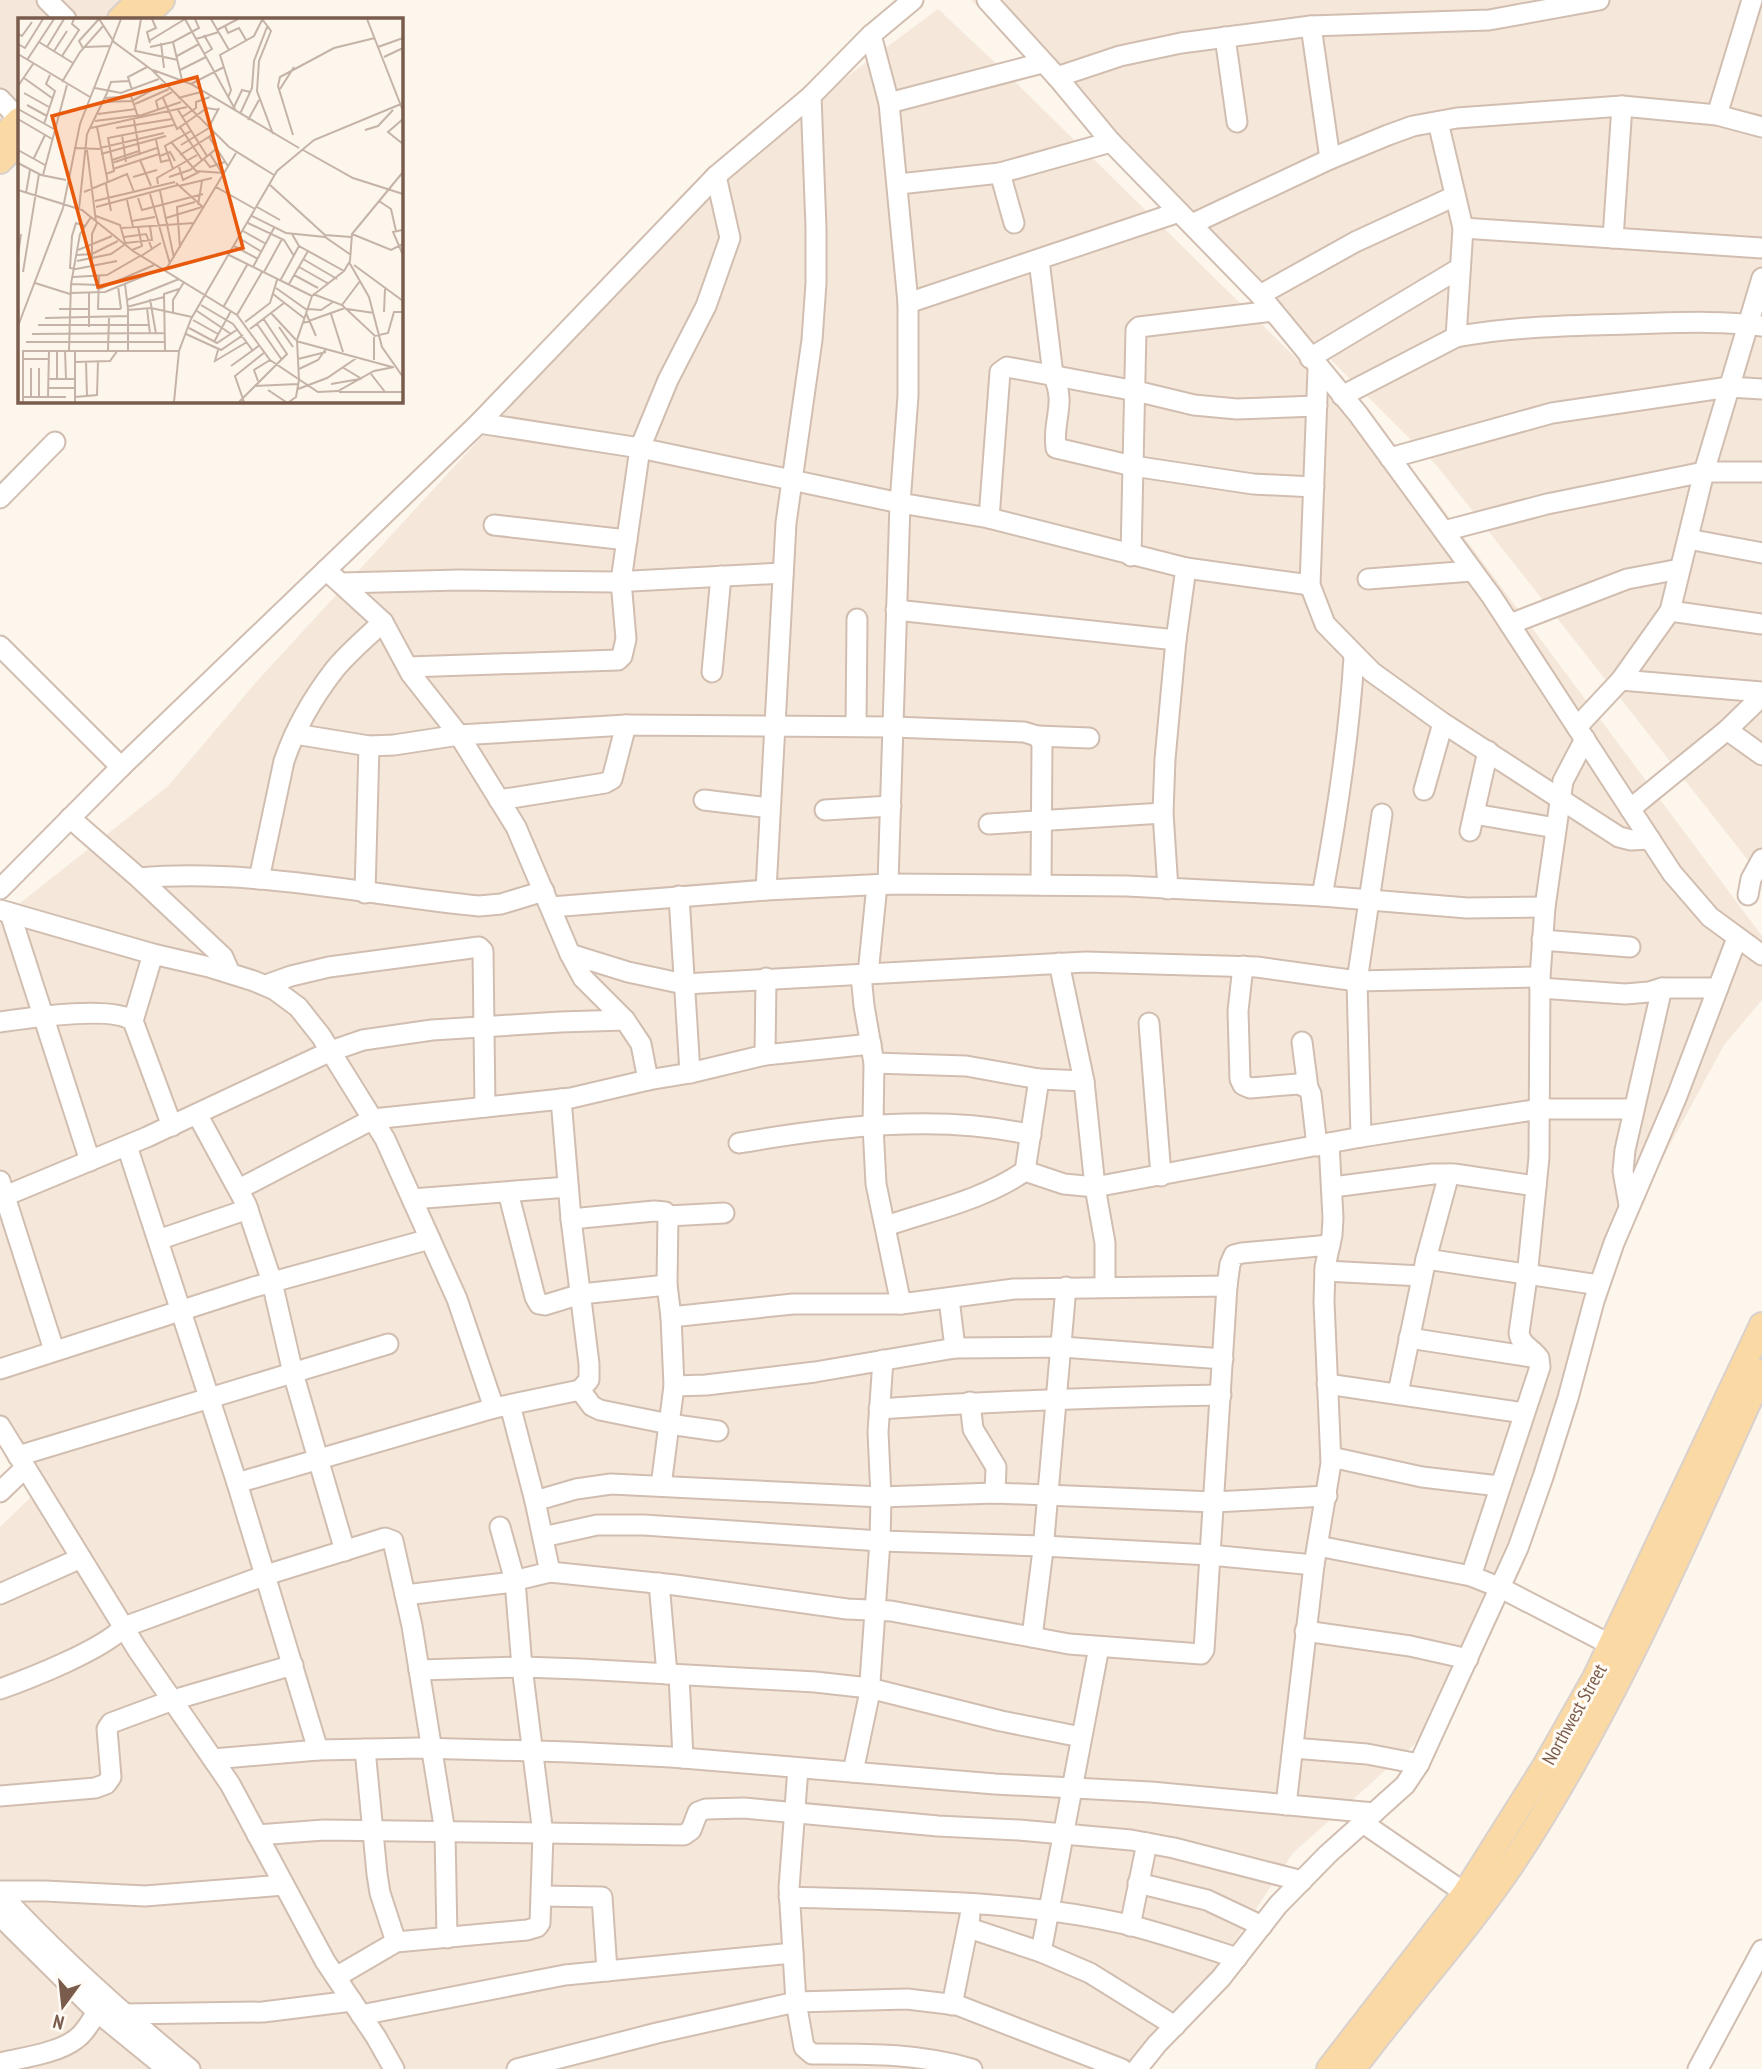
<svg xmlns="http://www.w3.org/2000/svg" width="1762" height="2069" viewBox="0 0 1762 2069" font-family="'PT Sans Narrow',sans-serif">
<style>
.residential{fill:#f5e8da}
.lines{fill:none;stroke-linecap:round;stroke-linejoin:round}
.minor-casing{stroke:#d1beb0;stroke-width:23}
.major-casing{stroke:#dad1cd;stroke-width:28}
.minor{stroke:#fff;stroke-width:19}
.major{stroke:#fbd9a5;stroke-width:24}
.labels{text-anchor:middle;stroke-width:6;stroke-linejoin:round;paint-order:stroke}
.street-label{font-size:19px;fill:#7a5c4d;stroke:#fffaf3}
.inset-road{fill:none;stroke:#c5b3a7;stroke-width:2}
.view{fill:#e8590c;fill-opacity:0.15;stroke:#e8590c;stroke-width:3.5}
.inset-edge{fill:none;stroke:#7a5c4d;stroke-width:3.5}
</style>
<rect width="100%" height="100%" fill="#fdf6ec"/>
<g class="residential">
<path d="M 0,0 L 159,0 L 139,19 L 19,19 L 19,136 L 0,155 Z"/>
<path d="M 971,0 L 1762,0 L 1762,878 L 1437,466 Z"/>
<path d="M 938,9 L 1002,69 L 1426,486 L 1762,936 L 1762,1000 L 1724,1045 L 1606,1263 L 1580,1359 L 1498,1570 L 1426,1734 L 1293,1853 L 1206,1985 L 1139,2069 L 0,2069 L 0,1527 L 35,1493 L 0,1439 L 0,919 L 168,786 L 258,680 L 740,156 Z"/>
</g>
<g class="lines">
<g class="minor-casing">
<g id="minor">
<path d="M 47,0 L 66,19"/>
<path d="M 987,0 L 1057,77 L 1111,142 L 1260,295 L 1358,414 L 1492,597 L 1672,873 L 1710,917 L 1762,955"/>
<path d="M 1311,26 L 1330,159"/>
<path d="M 871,35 L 889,103 L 908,303 L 908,396 L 900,503 L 888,884"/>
<path d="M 1225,37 L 1237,122"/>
<path d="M 1057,77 L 1120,56 L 1181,43 L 1311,26 L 1489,20 L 1599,0"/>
<path d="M 0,99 L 19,119"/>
<path d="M 889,103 L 1042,63"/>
<path d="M 1717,115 L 1752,0"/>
<path d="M 1438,122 L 1463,228 L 1456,337"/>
<path d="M 1000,173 L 1014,223"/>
<path d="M 899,184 L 1000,173 L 1111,142"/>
<path d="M 1192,224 L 1330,159 L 1388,135 L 1413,126 L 1457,118 L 1622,106 L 1717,115 L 1762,127"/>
<path d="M 1463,228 L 1762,248"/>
<path d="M 1613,238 L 1622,106"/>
<path d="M 1039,260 L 1053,375 C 1067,404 1052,420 1056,448 L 1133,466 L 1253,484 L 1314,487"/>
<path d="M 1260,295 L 1355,242 L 1455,196"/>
<path d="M 908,303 L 1179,212"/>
<path d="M 1310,358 L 1460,268"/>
<path d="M 1318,369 L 1310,585 L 1325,624 L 1372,672 L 1443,723 L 1619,837 L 1631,840 L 1650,839"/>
<path d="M 1342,396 L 1456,337 C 1513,326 1570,326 1628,324 C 1672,323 1718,320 1762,326"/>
<path d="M 479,423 L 640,448 L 900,503 L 989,518 L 1186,568 L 1310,585"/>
<path d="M 1390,458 L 1552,413 L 1729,387 L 1762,389"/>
<path d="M 0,498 L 55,442"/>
<path d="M 989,518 L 1000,372 L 1007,367 L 1136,391 L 1194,405 L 1237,409 L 1317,406"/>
<path d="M 494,525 L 627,540"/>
<path d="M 1444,531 L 1547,504 L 1704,472 L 1762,472"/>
<path d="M 1688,539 L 1762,553"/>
<path d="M 1131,556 L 1136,330 L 1139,327 L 1273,311"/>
<path d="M 326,570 L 383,622 L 411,674 L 459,735 L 516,827 L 570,954 L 583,978 L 625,1020 L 641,1044 L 648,1080"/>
<path d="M 1368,579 L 1472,571"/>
<path d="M 341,583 L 460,580 L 613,582 L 783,573"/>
<path d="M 896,610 L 1176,640"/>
<path d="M 1670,611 L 1762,624"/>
<path d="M 1510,624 L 1627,579 L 1680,569"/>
<path d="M 0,646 L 121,767"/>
<path d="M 408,667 L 618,660 L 622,656 L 626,639 L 621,581 L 640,448 L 668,380 L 706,306 L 730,238 L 716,176"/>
<path d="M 712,672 L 721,576"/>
<path d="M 1621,680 L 1762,692"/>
<path d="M 856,726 L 857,619"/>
<path d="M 1577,727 L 1621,680 L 1670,611 L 1704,472 L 1762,278"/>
<path d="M 1727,730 L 1762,755"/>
<path d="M 295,734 L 369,746 L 394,745 L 459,735 L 626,725 L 893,727 L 1024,732 L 1037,736 L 1042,743 L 1041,885"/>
<path d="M 1037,736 L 1089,738"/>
<path d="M 1424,790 L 1443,723"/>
<path d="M 499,800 L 605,783 L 612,779 L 626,725"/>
<path d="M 704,800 L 770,808"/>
<path d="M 1630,809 L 1727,730 L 1762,696"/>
<path d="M 825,810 L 891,806"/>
<path d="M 1474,814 L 1556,828"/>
<path d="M 70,818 L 139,878 L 223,957 L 230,973"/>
<path d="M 989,824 L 1163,813"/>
<path d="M 1470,831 L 1488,751"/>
<path d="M 139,878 C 251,868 367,895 479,906 L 501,904 L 544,891"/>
<path d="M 259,879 L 284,761 C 295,729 314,696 335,669 C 349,652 367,637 383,622"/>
<path d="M 0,889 L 121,767 L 479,423 L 716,176 L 811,96 L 871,35 L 913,0"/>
<path d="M 1168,889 L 1163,813 L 1165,759 L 1176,640 L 1186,568"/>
<path d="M 766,890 L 786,523 L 812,340 L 816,283 L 816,228 L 811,96"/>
<path d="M 365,893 L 369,746"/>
<path d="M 1748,895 L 1751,879 L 1762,859"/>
<path d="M 679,896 L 690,1073"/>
<path d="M 1322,896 C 1337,816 1349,738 1354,657"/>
<path d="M 551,907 L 766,890 L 888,884 L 1127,886 L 1322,896 L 1467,908 L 1545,907"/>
<path d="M 0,910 L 153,954 L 209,967 L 254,981 L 275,990 L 298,1007 L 321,1036 L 385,1139 L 457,1299 L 494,1408"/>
<path d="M 10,913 L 90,1161"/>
<path d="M 1542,940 L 1630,947"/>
<path d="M 570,954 L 628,972 L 684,984 L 1086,962 L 1257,967 L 1357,981 L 1540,977"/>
<path d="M 1059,963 L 1084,1081 L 1095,1187 L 1361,1137 L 1540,1109 L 1633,1109"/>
<path d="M 1243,966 L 1238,1011 L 1240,1079 L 1243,1085 L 1250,1088 L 1298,1084 L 1308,1088 L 1311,1094 L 1317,1146"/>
<path d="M 868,974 L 877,885"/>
<path d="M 861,975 L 864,1006 L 874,1063 L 873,1126 L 876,1184 L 901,1304"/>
<path d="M 266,985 L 291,976 L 329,967 L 479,947 L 483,951 L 485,1107"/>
<path d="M 1540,988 L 1625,994 L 1649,992 L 1662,988 L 1718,988"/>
<path d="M 133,1021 L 153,954"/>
<path d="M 0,1022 C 28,1018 112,1005 133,1021 L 172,1126"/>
<path d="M 1149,1023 L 1161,1176"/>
<path d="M 1302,1042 L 1308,1088"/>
<path d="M 765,1055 L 871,1044"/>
<path d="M 874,1063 L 966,1066 L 1039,1079 L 1084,1081"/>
<path d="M 197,1114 L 246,1204 L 272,1282 L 293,1373 L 345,1551"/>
<path d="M 1361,1137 L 1357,981 L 1382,814"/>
<path d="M 739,1143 C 831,1127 940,1113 1031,1135"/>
<path d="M 127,1146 L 237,1483 L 318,1750"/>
<path d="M 1025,1171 L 1064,1184 L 1095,1187 L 1105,1243 L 1105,1287"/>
<path d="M 0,1181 L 54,1350"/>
<path d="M 1333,1187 L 1433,1174 L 1454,1174 L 1536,1186"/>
<path d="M 239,1189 L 373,1119 L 571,1098 L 648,1080 L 690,1073 L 765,1055 L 766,978"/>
<path d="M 508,1192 L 535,1297 L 539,1304 L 545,1305 L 581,1294 L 667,1285"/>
<path d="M 5,1196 L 147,1137 L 331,1051 L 363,1040 L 432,1030 L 560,1022 L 625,1020"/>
<path d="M 412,1199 L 568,1187"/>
<path d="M 1629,1205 L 1623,1171 L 1625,1150 L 1662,988"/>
<path d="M 668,1216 L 724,1213"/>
<path d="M 571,1219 L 654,1211 L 665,1212 L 668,1216 L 667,1285 L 671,1317 L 674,1386 L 661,1486"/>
<path d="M 886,1226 C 933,1210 983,1200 1025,1171 L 1039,1079"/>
<path d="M 158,1240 L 248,1209"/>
<path d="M 1426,1259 L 1599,1285"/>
<path d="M 1325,1271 L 1422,1276"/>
<path d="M 949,1299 L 955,1348"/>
<path d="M 671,1317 L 793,1304 L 901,1304 L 1014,1289 L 1227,1286"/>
<path d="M 1409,1338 L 1538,1358"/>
<path d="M 0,1369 L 254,1287 L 430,1239"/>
<path d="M 1327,1384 L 1524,1413"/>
<path d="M 674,1386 L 706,1385 L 815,1372 L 955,1348 L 1062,1347 L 1223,1359"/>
<path d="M 580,1390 L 592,1406 L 600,1410 L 669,1424 L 718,1431"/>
<path d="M 1398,1393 L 1426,1259 L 1449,1174"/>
<path d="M 970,1402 L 973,1429 L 996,1467 L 995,1493"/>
<path d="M 510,1405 L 535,1501 L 550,1572"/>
<path d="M 879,1409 C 993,1401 1106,1397 1221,1395"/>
<path d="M 0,1426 L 137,1649 L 230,1784 L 325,1961 L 376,2037 L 394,2069"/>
<path d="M 18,1456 L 388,1344"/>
<path d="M 1331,1457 L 1422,1477 L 1499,1486"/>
<path d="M 237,1483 L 494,1408 L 580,1390 L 589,1380 L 589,1364 L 571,1219 L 561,1099"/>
<path d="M 0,1492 L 25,1468"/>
<path d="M 535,1501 L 576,1489 L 611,1484 L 881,1497 L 995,1493 L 1214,1502 L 1327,1496"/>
<path d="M 543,1537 L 597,1525 L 644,1525 L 880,1541 L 1043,1546 L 1210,1555 L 1314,1565"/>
<path d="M 1318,1546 L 1471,1576 L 1501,1588 L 1611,1645"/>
<path d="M 1471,1576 L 1540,1367 L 1539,1358 C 1532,1348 1521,1346 1519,1333 L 1527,1277 L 1539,1157 L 1540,977 L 1545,907 L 1563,781 L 1585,739"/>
<path d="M 659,1583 L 667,1674"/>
<path d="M 0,1594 L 81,1558"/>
<path d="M 405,1595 L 505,1583 L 550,1572 L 675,1585 L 847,1609 L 891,1611 L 1069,1644 L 1201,1654 L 1204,1650 L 1227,1286 L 1230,1264 L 1234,1255 L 1242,1253 L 1330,1245"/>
<path d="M 1305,1631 L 1410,1646 L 1468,1659"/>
<path d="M 1032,1637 L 1043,1550 L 1066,1287"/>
<path d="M 419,1670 L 522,1667 L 580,1669 L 815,1682 L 869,1688 L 1001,1721 L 1081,1737"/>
<path d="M 679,1675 L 683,1758"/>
<path d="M 0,1689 C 31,1678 102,1650 124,1627 L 266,1575 L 385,1538 L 393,1541 L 412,1626 L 445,1832 L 447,1938"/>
<path d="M 1293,1748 L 1367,1754 L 1419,1764"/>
<path d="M 365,1749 L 377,1874 L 380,1893 L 396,1942"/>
<path d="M 213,1759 L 318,1750 L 420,1748 L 569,1752 L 671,1757 L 995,1784 L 1151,1792 L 1374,1813"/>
<path d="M 798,1768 L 789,1888 L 796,2002 L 804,2047 L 812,2054 C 868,2054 917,2053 972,2069"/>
<path d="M 853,1772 L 869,1696 L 880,1541 L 881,1497 L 878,1432 L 883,1360"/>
<path d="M 0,1796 L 95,1788 L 106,1784 L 111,1777 L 107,1729 L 111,1723 L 173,1700 L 293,1665"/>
<path d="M 1286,1805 L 1314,1565 L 1331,1463 L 1324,1302 L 1325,1267 L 1332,1235 L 1333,1218 L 1329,1143"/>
<path d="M 1363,1823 L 1465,1893"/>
<path d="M 257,1835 L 324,1830 L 684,1835 L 691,1830 L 698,1812 L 706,1809 L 744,1808 L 938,1826 L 1019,1830 L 1131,1840 L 1174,1848 L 1302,1881"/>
<path d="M 1138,1883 L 1207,1900 L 1262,1926"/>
<path d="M 0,1891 L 45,1891 L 145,1896 L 284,1885"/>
<path d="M 0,1893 C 59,1957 123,2014 190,2069"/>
<path d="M 542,1896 L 602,1897 L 607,1971"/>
<path d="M 789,1897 C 901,1901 1015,1899 1125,1924 C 1162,1933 1200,1946 1237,1958"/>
<path d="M 0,1916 L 97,2012 L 167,2069"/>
<path d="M 1130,1926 L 1147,1843"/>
<path d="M 969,1928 L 1041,1952 L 1090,1973 L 1175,2026"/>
<path d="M 1041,1952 L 1099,1647"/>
<path d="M 336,1977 L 396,1942 L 527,1930 L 537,1927 L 540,1923 L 543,1834 L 522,1667 L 515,1581 L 500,1527"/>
<path d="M 952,2005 L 970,1916"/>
<path d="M 123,2014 L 263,2012 L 352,2001"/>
<path d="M 361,2015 L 565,1975 L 793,1953"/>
<path d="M 0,2063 C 21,2058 59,2053 76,2039 C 85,2033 91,2021 97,2012"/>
<path d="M 517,2069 L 657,2033 L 796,2002 L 907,1999 L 957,2005 L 1122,2069"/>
<path d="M 1137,2069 L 1157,2044 L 1221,1978 L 1278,1905 L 1328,1854 L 1405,1785 L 1419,1764 L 1518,1548 L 1543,1477 L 1568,1398 L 1594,1301 L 1614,1243 L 1677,1096 L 1737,938"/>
<path d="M 1698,2069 L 1762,1950"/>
</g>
</g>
<g class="major-casing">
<g id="major">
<path d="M 120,19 L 139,0"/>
<path d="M 143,19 L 162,0"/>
<path d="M 0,139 L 19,120"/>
<path d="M 0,161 L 19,142"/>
<path d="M 1329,2069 L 1465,1893 L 1545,1766 L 1595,1678 L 1762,1325"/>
<path d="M 1353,2069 C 1404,2000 1464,1935 1512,1864 C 1614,1710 1686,1539 1762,1372"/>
</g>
</g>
<use href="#minor" class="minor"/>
<use href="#major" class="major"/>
</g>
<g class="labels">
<g class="street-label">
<text transform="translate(1574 1714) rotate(-61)" y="7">Northwest Street</text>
</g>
</g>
<g transform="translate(18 18)">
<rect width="385" height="385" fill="#fdf6ec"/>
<path class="inset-road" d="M 167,1 L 218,93M 193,1 L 211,32 L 236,18 L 244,2M 244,1 L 253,13 L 241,43 L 239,73 L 255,116M 349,1 L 385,93M 207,8 L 210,15 L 221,10 L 228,22M 199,12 L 220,1M 0,16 L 4,18 L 14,4M 186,17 L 194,31 L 186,36M 178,21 L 201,14M 131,23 L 167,1M 21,24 L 55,45M 155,24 L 164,62M 132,25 L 129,14 L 138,10 L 134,1M 143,25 L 146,50M 0,26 L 7,30 L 25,1M 29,29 L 46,1M 67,29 L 93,28M 132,29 L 155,24 L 181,10 L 177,1M 360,29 L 385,20M 65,30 L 61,23 L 81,1 L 96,24 L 134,52 L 211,129 L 256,157M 36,33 L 49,13M 118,33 L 160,42M 117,34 L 123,1M 0,36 L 72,79M 44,38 L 61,12 L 54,6 L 56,1M 159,38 L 181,26M 366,39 L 385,30M 9,42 L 36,1M 135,52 L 173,66 L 281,130M 162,52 L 188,39M 6,60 L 34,80M 44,64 L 62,34 L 86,7M 173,66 L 206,49M 0,68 L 15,46M 77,70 L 103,75 L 141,61M 262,71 L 276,49M 114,72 L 110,59 L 129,49M 6,75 L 31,89M 89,75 L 93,64 L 111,63M 87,80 L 113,78 L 120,99M 145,80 L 159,111 L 162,109 L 184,142M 160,80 L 183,74M 210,80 L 213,72 L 202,37 L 211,32M 86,84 L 114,83 L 145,66M 117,86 L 151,71M 9,87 L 29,98M 216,89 L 224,72 L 232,74M 0,91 L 36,111M 140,91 L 138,83 L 154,74M 160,92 L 189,138M 80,96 L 118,91M 222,96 L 234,70 L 236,43 L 249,9M 164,99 L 178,90 L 178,84 L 192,79M 0,101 L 34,121M 385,101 L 370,114 L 385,126M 116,102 L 122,137M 230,102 L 241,82M 77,103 L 124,97 L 163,84M 26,106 L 37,73 L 28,66 L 32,57M 79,109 L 90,165M 162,109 L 189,90 L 201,92M 191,109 L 201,90M 73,110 L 169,89M 98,110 L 154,101M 347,112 L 360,108 L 375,92M 104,117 L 108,144M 275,117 L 260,68 L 262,59 L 316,30 L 357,20M 191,119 L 210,148M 138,122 L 143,144 L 151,142M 153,124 L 178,153 L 206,155M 163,127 L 191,110M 56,130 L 82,131M 82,130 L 146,115M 0,132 L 27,147M 69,132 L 78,204M 285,132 L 335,160 L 385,176M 83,136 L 148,118M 192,136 L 204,155M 162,137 L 197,115M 142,138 L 152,134 L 157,143M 16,140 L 27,117M 186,141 L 192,149 L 207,144M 94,142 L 121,133M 122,142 L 133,168M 0,145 L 23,157 L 48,162M 94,145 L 139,130M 161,149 L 165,162 L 181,154M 95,151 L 141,136M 155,151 L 147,128 L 173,113M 88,156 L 96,153 L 90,120 L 156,107M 25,157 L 49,67M 115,159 L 139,152M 151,159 L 172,152 L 198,131M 158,165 L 186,190M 88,166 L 93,193M 140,166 L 139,160 L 179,137M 252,167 L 307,217 L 333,219M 161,168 L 194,160M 198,169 L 237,191M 0,172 L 64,192 L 115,233 L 219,297 L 252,342 L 300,374 L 320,373 L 356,353 L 376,349M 142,173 L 156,240M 66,174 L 109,156 L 116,174M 8,175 L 12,152M 132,176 L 152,246M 120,180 L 124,192 L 185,176M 109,182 L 115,209M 77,183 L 157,164M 361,183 L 373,191 L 378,213M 180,187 L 184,163M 78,189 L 160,167M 239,189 L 262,202M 61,191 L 69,116 L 89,75M 78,198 L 102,207 L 108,228M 234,198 L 268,215 L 307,219 L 333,237M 148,200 L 184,189M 114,203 L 137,199M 230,205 L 266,222 L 276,238M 104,210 L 176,205M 384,212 L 375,214 L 385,237M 225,213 L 248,226M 274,216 L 281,228 L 326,253M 334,216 L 373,232 L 385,226M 106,219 L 128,216 L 134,231M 221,220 L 244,234M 108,225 L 134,222 L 132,209M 216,228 L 240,241M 162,230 L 159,189 L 177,184M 60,232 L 94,218M 114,232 L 124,228 L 120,209M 0,237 L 3,216M 59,237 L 74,236 L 100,223M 211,237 L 294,278M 123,238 L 143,225M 285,241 L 319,261M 59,243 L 93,236 L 106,227M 331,244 L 351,279 L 364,329 L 385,359M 336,247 L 385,283M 74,248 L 74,216 L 79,205M 235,249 L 256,210M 281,249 L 311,266M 58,251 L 52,250 L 54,218 L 58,205 L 67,208M 58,251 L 99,243M 147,253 L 218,135M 5,254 L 21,156M 246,254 L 264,221M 276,257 L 300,270M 81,258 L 80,291 L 103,291M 55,259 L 89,257 L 122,238M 262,263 L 281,228M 17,265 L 52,276M 53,266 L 81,267M 107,266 L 110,291M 271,266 L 290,233M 100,268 L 103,291M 258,270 L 289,292M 81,271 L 136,247M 52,275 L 87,274 L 143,251M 255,276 L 286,300M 295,276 L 324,287 L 357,318 L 370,315 L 376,294 L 385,294M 132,281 L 138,316M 109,282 L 161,261M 183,287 L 215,306 L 235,333M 324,287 L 342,263M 206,288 L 229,247M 109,289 L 146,279M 129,290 L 132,316M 41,291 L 71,291M 290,291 L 303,292 L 315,284M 329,291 L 356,295M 179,293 L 213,316M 155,294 L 155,282 L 166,264M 366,294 L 367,271M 253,295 L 278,322M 288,295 L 298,318M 313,296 L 325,334M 219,297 L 244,254M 27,300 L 110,298M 175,302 L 200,316M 227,304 L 252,285 L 259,262M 285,305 L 327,290M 239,306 L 264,342M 20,307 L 131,307M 0,308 L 45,190 L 62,106 L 103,1M 71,309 L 71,275M 261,309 L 275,329M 171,310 L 199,325 L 220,311M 232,311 L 266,285M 14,316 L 146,315M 168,316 L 203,332 L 225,317M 278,323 L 374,349M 8,324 L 146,324M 196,324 L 213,293M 47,332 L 48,361M 51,332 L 53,266 L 62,216 L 73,199M 57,332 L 57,384M 90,332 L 91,300M 110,332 L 110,292 L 133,290 L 174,299M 147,332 L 146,276 L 161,271M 200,332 L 197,343 L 229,324M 4,341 L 30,341M 280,341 L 308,334M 356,342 L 356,319M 68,343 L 69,379M 57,344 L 92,343 L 100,332M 213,348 L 242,327M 324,349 L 344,361M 13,350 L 13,378M 21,350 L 21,378M 281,351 L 300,342 L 308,331M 353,356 L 367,374M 30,361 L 57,361M 39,361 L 39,333M 240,363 L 236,352 L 252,342M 313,366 L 342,361M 236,368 L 280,366M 30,370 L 57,370M 280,371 L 309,360 L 340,339M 250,372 L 268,384M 321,374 L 385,374M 5,379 L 48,379M 30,379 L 31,333M 57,379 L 79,377 L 80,343M 5,384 L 5,333 L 162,333M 156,384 L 161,333 L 173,301 L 259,153 L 296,122 L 383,86M 221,384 L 269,336 L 245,300M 226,384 L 217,358 L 247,334M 271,384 L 278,379 L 281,362 L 279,322 L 294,278 L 326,253 L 332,243 L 334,216 L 385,154"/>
<path class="view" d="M 179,59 L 225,230 L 80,269 L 34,98 Z"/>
<rect width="385" height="385" class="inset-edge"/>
</g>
<g transform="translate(63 2006) rotate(195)" stroke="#fffaf3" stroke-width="5" paint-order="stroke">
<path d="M0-5L12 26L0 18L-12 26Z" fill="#7a5c4d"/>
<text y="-10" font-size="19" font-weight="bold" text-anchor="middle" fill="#7a5c4d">N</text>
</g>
</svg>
